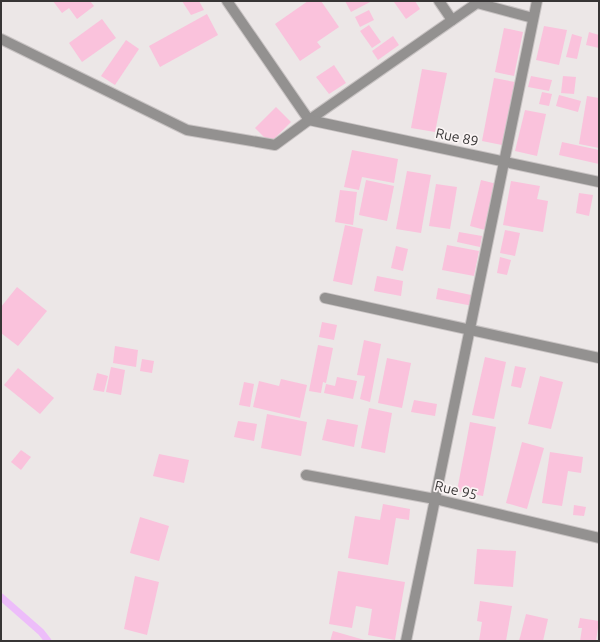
<svg xmlns="http://www.w3.org/2000/svg" width="600" height="642" viewBox="0 0 600 642" font-family="Ubuntu,sans-serif">
<style>
.lines{fill:none;stroke-linecap:round;stroke-linejoin:round}
.stream{stroke:#edbdfa;stroke-width:7}
.building{fill:#fac2dc}
.minor-casing{stroke:#c8c3c3;stroke-width:12}
.minor{stroke:#939190;stroke-width:10}
.labels{text-anchor:middle;stroke-width:3.5;stroke-linejoin:round;paint-order:stroke}
.street-label{font-size:14px;fill:#373535;stroke:#faf4f4}
</style>
<rect width="100%" height="100%" fill="#ece7e7"/>
<g class="lines">
<path class="stream" d="M 1,597 L 41,632 L 48,641"/>
</g>
<g class="building">
<path d="M 53,1 L 90,1 L 94,6 L 77,19 L 69,8 L 62,13 Z"/>
<path d="M 182,1 L 199,1 L 204,10 L 191,15 Z"/>
<path d="M 308,1 L 321,1 L 339,27 L 317,42 L 321,47 L 300,61 L 275,24 Z"/>
<path d="M 345,1 L 372,1 L 351,12 Z"/>
<path d="M 395,1 L 415,1 L 420,9 L 406,19 L 394,2 Z"/>
<path d="M 369,10 L 374,20 L 360,27 L 355,17 Z"/>
<path d="M 207,14 L 218,35 L 160,67 L 149,46 Z"/>
<path d="M 102,19 L 116,38 L 82,62 L 69,43 Z"/>
<path d="M 369,25 L 381,42 L 372,48 L 360,31 Z"/>
<path d="M 544,26 L 567,30 L 559,65 L 536,60 Z"/>
<path d="M 504,28 L 523,32 L 514,76 L 495,72 Z"/>
<path d="M 589,32 L 599,35 L 599,48 L 586,45 Z"/>
<path d="M 572,34 L 582,37 L 577,59 L 566,57 Z"/>
<path d="M 393,36 L 399,45 L 378,60 L 372,51 Z"/>
<path d="M 126,40 L 139,49 L 115,85 L 101,76 Z"/>
<path d="M 334,65 L 346,83 L 329,94 L 316,77 Z"/>
<path d="M 422,69 L 447,73 L 435,132 L 411,128 Z"/>
<path d="M 531,76 L 552,80 L 549,91 L 528,87 Z"/>
<path d="M 563,76 L 576,77 L 574,94 L 561,93 Z"/>
<path d="M 494,78 L 515,82 L 502,145 L 482,141 Z"/>
<path d="M 542,92 L 552,94 L 549,106 L 539,104 Z"/>
<path d="M 559,95 L 581,101 L 578,112 L 556,106 Z"/>
<path d="M 587,96 L 599,98 L 599,148 L 579,144 Z"/>
<path d="M 276,107 L 291,122 L 270,143 L 255,128 Z"/>
<path d="M 525,110 L 546,114 L 537,156 L 515,151 Z"/>
<path d="M 562,142 L 599,150 L 599,164 L 559,155 Z"/>
<path d="M 352,150 L 398,159 L 394,183 L 362,177 L 359,190 L 344,187 Z"/>
<path d="M 407,171 L 431,175 L 421,233 L 396,229 Z"/>
<path d="M 366,180 L 394,186 L 387,221 L 359,215 Z"/>
<path d="M 481,180 L 497,184 L 485,230 L 470,226 Z"/>
<path d="M 511,181 L 540,186 L 537,199 L 548,201 L 543,232 L 503,225 Z"/>
<path d="M 436,184 L 457,187 L 450,229 L 429,226 Z"/>
<path d="M 340,190 L 357,192 L 353,225 L 335,222 Z"/>
<path d="M 579,193 L 593,195 L 589,216 L 576,213 Z"/>
<path d="M 345,225 L 363,229 L 352,285 L 333,281 Z"/>
<path d="M 505,230 L 520,233 L 515,256 L 500,253 Z"/>
<path d="M 459,232 L 482,236 L 480,247 L 457,242 Z"/>
<path d="M 447,245 L 479,251 L 474,276 L 442,270 Z"/>
<path d="M 396,246 L 408,249 L 403,271 L 391,268 Z"/>
<path d="M 500,257 L 511,260 L 507,275 L 497,273 Z"/>
<path d="M 377,276 L 403,281 L 401,296 L 374,291 Z"/>
<path d="M 17,287 L 47,311 L 18,346 L 1,333 L 1,307 Z"/>
<path d="M 438,288 L 476,296 L 473,306 L 436,299 Z"/>
<path d="M 322,322 L 337,325 L 334,340 L 319,337 Z"/>
<path d="M 364,340 L 381,344 L 370,402 L 360,399 L 365,376 L 357,375 Z"/>
<path d="M 318,345 L 333,348 L 326,383 L 323,382 L 321,393 L 309,391 Z"/>
<path d="M 115,346 L 138,350 L 136,367 L 113,363 Z"/>
<path d="M 485,357 L 506,362 L 494,419 L 472,415 Z"/>
<path d="M 387,358 L 411,363 L 402,408 L 378,403 Z"/>
<path d="M 142,359 L 154,361 L 152,373 L 140,371 Z"/>
<path d="M 515,366 L 526,368 L 521,388 L 511,386 Z"/>
<path d="M 111,367 L 125,370 L 121,395 L 106,392 Z"/>
<path d="M 18,368 L 54,398 L 40,414 L 4,385 Z"/>
<path d="M 97,373 L 108,376 L 104,392 L 93,390 Z"/>
<path d="M 540,376 L 563,382 L 551,429 L 528,424 Z"/>
<path d="M 337,377 L 357,381 L 353,399 L 324,393 L 326,384 L 335,386 Z"/>
<path d="M 281,379 L 307,385 L 300,418 L 253,407 L 259,381 L 279,386 Z"/>
<path d="M 244,382 L 254,384 L 250,407 L 239,405 Z"/>
<path d="M 414,400 L 437,404 L 435,416 L 411,412 Z"/>
<path d="M 369,408 L 392,413 L 385,453 L 361,448 Z"/>
<path d="M 267,414 L 307,422 L 301,456 L 261,448 Z"/>
<path d="M 327,419 L 358,425 L 354,447 L 322,440 Z"/>
<path d="M 238,421 L 257,424 L 254,441 L 234,437 Z"/>
<path d="M 470,422 L 496,427 L 483,496 L 457,491 Z"/>
<path d="M 522,442 L 544,448 L 527,509 L 506,503 Z"/>
<path d="M 21,450 L 31,457 L 21,470 L 11,462 Z"/>
<path d="M 550,452 L 583,457 L 581,473 L 568,471 L 562,506 L 542,503 Z"/>
<path d="M 159,454 L 189,460 L 184,483 L 153,476 Z"/>
<path d="M 383,504 L 410,509 L 409,520 L 396,518 L 388,565 L 348,558 L 355,516 L 380,520 Z"/>
<path d="M 574,505 L 586,507 L 584,516 L 573,515 Z"/>
<path d="M 140,517 L 169,526 L 159,561 L 130,553 Z"/>
<path d="M 477,549 L 516,551 L 513,587 L 474,584 Z"/>
<path d="M 338,571 L 405,582 L 395,640 L 368,635 L 372,609 L 356,606 L 352,628 L 329,624 Z"/>
<path d="M 135,576 L 159,582 L 147,635 L 124,629 Z"/>
<path d="M 480,601 L 512,606 L 506,641 L 479,641 L 482,622 L 477,621 Z"/>
<path d="M 526,614 L 548,619 L 543,641 L 519,641 Z"/>
<path d="M 580,618 L 599,621 L 596,641 L 580,641 L 582,628 L 578,628 Z"/>
<path d="M 333,631 L 368,641 L 330,641 Z"/>
</g>
<g class="lines">
<g class="minor-casing">
<g id="minor">
<path d="M 227,1 L 309,120"/>
<path d="M 439,1 L 452,20"/>
<path d="M 1,39 L 187,130 L 275,145 L 309,120 L 477,3 L 533,18"/>
<path d="M 309,120 L 599,182"/>
<path d="M 325,298 L 599,358"/>
<path d="M 306,475 L 435,499 L 599,538"/>
<path d="M 406,641 L 537,1"/>
</g>
</g>
<use href="#minor" class="minor"/>
</g>
<g class="labels">
<g class="street-label">
<text transform="translate(457 137) rotate(12)" y="5">Rue 89</text>
<text transform="translate(456 490) rotate(13)" y="5">Rue 95</text>
</g>
</g>
<rect width="600" height="642" fill="none" stroke="#373535" stroke-width="4"/>
</svg>
